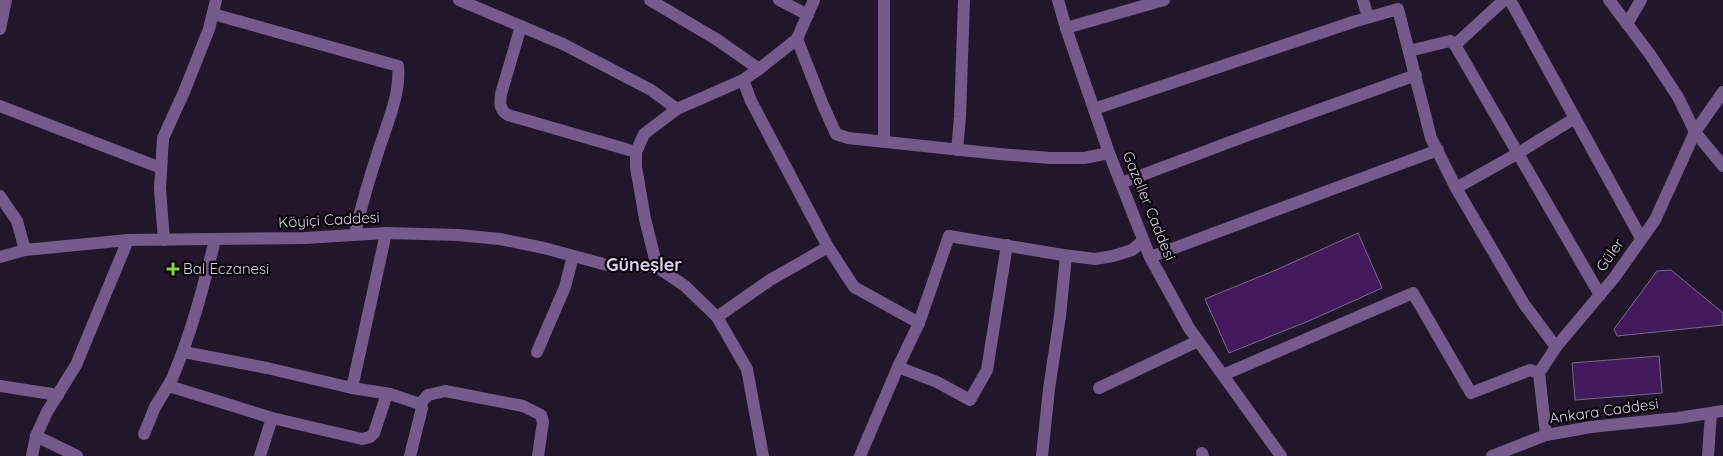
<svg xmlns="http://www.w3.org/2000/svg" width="1723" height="456" viewBox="0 0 1723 456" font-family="Quicksand,sans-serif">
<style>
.building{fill:#43195e;stroke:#796a85}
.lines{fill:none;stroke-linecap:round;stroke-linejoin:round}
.minor{stroke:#755a8b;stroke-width:12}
.poi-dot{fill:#88cf4a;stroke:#09050d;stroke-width:2}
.labels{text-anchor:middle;stroke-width:4.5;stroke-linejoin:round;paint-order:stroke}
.street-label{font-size:15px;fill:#d9d1e0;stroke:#09050d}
.poi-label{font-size:15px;fill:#d9d1e0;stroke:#09050d;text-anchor:start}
.quarter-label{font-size:18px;font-weight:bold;fill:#dfcfee;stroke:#09050d}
</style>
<rect width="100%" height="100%" fill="#23162c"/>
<g class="building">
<path d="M 1358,233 L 1382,288 L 1311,320 L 1229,353 L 1205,299 L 1276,270 Z"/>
<path d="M 1671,270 L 1723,313 L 1723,325 L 1617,336 L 1614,329 L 1657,271 Z"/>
<path d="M 1659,356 L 1662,393 L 1575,400 L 1572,363 Z"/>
</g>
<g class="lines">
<g class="minor">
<path d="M 459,0 L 563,44 L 651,90 L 677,109"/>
<path d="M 650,0 L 716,39 L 759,69"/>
<path d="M 779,0 L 808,15"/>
<path d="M 1058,0 L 1066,28 L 1109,153 L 1150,257 L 1189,328 L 1281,456"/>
<path d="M 1363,0 L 1368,17"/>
<path d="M 1510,0 L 1641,238"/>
<path d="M 1609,0 L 1649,53 L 1678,97 L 1695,132 L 1723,166"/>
<path d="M 213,14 L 398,66 C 401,94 386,126 378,152 C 369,179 361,207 355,234"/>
<path d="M 1627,24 L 1641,0"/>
<path d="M 521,26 L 501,94 C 500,103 499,110 508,115 L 636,152"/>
<path d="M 1066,28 L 1164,0"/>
<path d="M 0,29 L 6,0"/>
<path d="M 797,39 L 823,105 L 836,134 L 848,138 L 999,154 L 1050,158 L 1084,158 L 1109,153"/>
<path d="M 1455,45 L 1504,0"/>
<path d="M 1409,51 L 1450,41 L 1455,45 L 1600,295"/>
<path d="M 0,106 L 161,168"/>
<path d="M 1094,109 L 1353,22 L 1398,9 L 1431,138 L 1456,188 L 1515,155 L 1575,118"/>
<path d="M 884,142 L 884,0"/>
<path d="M 957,150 L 960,117 L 964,0"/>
<path d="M 1121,183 L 1254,133 L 1416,75"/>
<path d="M 1456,188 L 1524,304 L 1556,347"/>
<path d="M 0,196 L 17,221 L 25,250"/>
<path d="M 386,233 L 352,388 L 390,394 L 420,404 L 422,408 L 410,456"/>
<path d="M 164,240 L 160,189 L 163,138 L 184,92 L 209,29 L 216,0"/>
<path d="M 215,240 C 203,288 191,335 171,381 L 172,387 L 272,418 L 260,456"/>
<path d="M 828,247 L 854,287 L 919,323 L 898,367 L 860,456"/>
<path d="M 0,257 L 25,250 L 128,240 L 305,238 L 386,233 L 458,235 L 500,239 L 544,248 L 607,265 L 657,267"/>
<path d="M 1150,257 L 1438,150"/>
<path d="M 717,317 L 770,280 L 828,247 L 751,101 L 743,80"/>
<path d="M 919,323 L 949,236 L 1063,255 L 1095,259 L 1113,256 L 1132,250 L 1143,241"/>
<path d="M 184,352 L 267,368 L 352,388"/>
<path d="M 537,352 L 565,287 L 573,256"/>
<path d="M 898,367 L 937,382 L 970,400 L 987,370 L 1007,245"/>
<path d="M 1223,375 L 1413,293 L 1471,393 L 1530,370 L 1539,373"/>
<path d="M 0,386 L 58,395"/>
<path d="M 1099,388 L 1198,341"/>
<path d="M 420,404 L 428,395 L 445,391 L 523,406 L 541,415 L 543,422 L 538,456"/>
<path d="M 272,418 L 362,439 L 370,437 L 374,433 L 387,394"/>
<path d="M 144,434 L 155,407 L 171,381"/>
<path d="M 1546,435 L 1539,373 L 1556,347 L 1614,278 L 1655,220 L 1695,132 L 1723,92"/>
<path d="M 1202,453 L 1203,456"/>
<path d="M 32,456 L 36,436"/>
<path d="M 77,456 L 36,436 L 47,412 L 76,365 L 128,240"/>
<path d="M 763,456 L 747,369 L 717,317 L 685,286 L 657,267 L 645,219 L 636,167 L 636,152 L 644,134 L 677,109 L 743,80 L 759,69 L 797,39 L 814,0"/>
<path d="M 1042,456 L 1049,389 L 1060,316 L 1066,256"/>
<path d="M 1492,456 L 1546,435 L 1591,427 L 1678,418 L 1723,411"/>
<path d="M 1708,456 L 1711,413"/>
</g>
</g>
<path class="poi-dot" d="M170.5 261.5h5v5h5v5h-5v5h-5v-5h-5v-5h5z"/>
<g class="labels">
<g class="street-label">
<text transform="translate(1149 206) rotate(68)" y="5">Gazeller Caddesi</text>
<text transform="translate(329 220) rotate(-3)" y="5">Köyiçi Caddesi</text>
<text transform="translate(1610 255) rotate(-55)" y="5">Güler</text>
<text transform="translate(1604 411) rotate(-8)" y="5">Ankara Caddesi</text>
</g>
<g class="poi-label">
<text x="183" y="274">Bal Eczanesi</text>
</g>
<g class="quarter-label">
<text x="644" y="271">Güneşler</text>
</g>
</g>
</svg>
